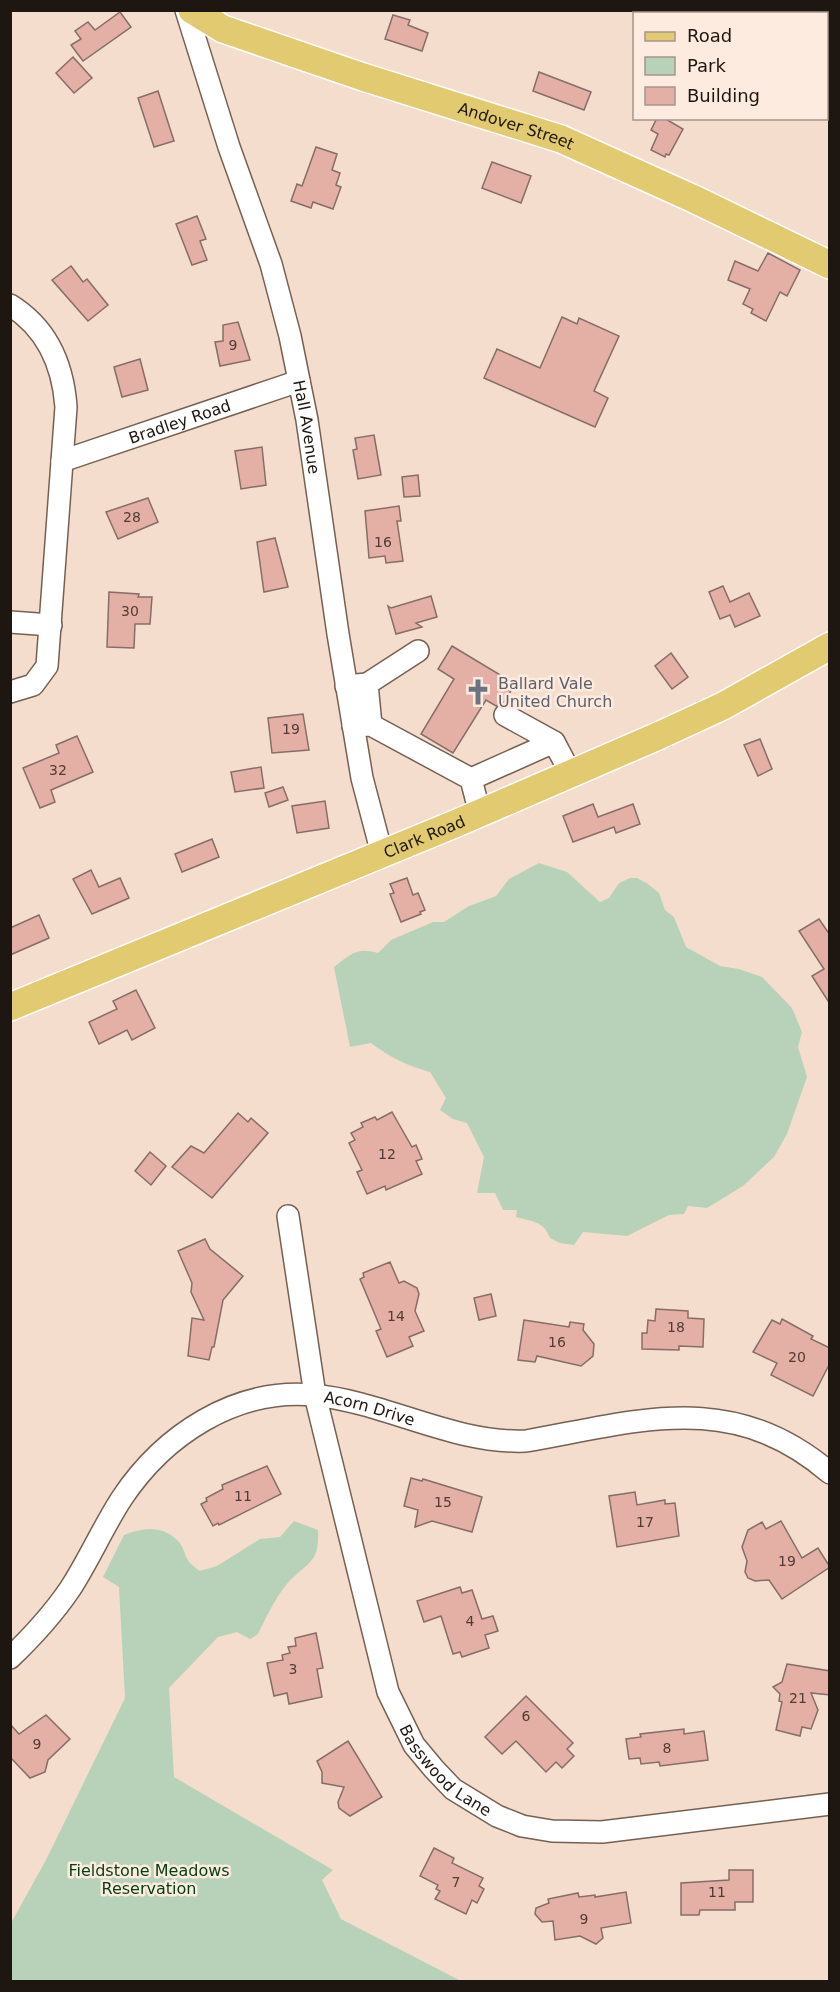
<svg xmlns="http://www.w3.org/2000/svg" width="840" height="1992" viewBox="0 0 840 1992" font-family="'DejaVu Sans',sans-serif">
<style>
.green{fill:#b8d2ba}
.building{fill:#e4afa4;stroke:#866d68;stroke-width:1.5}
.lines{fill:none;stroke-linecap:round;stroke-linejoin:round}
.minor-casing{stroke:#756153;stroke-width:24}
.major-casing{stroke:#fff;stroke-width:30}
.minor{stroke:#fff;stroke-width:21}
.major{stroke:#e2ca70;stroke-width:27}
.rail-casing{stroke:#554940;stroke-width:7}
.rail{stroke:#feebdf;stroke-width:4.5;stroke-dasharray:14;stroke-linecap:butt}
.labels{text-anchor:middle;stroke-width:5;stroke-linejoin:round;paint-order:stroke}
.number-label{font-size:14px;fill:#503c35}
.street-label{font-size:16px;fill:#1e1610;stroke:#feebdf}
.worship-label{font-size:16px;fill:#5b616d;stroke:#feebdf;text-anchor:start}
.park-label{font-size:16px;fill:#013e11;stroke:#feebdf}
</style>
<rect width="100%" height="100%" fill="#f4ddcd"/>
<g class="green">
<path d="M 539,863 L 567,872 L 600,902 L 609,898 L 619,883 L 630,878 L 637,878 L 648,884 L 659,893 L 665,910 L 674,917 L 686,947 L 720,966 L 739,969 L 762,977 L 792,1008 L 802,1032 L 798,1047 L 807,1077 L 787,1134 L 774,1157 L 743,1186 L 707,1208 L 688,1206 L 684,1214 L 669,1215 L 627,1236 L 583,1232 L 574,1245 L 560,1243 L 550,1238 C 543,1220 532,1222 516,1217 L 517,1210 L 503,1210 L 495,1193 L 477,1193 L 484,1157 L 467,1123 L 453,1119 L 440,1110 L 446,1098 L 430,1072 C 408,1066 389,1057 371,1043 L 350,1047 L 334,967 C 351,954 357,947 378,953 L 391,940 L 433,922 L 444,922 L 469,906 L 496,896 L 509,879 Z"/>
<path d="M 294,1521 L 318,1530 C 320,1565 306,1562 287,1584 C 275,1598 266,1618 258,1634 L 250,1639 L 237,1632 L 218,1637 L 169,1688 L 174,1777 L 333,1870 L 322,1880 L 341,1919 L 461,1981 L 11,1981 L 11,1923 L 46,1860 L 125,1698 L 119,1587 L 103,1577 L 124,1535 C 143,1527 163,1525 178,1541 C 189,1554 180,1557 200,1571 L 217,1566 L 260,1539 L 280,1537 Z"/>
</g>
<g class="building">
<path d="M 120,12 L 131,27 L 83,61 L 71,45 L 81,39 L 75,31 L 88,22 L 95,30 Z"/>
<path d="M 393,15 L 410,20 L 408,25 L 428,33 L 422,51 L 385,39 Z"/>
<path d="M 73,57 L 92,78 L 74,93 L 56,73 Z"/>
<path d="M 539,72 L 591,92 L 584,110 L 533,91 Z"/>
<path d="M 158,91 L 174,141 L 154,147 L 138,98 Z"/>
<path d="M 657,118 L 664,118 L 683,129 L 669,155 L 666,154 L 665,157 L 651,150 L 658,134 L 651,130 Z"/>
<path d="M 316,147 L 337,154 L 332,170 L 340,173 L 336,185 L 341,187 L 333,209 L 313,202 L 311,208 L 291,201 L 297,184 L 302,186 Z"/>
<path d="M 492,162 L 531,176 L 521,203 L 482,188 Z"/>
<path d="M 197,216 L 206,239 L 200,241 L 207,260 L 192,265 L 176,224 Z"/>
<path d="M 768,253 L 800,270 L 787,296 L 780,292 L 766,321 L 751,313 L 753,309 L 743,304 L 750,289 L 728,280 L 735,261 L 758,271 Z"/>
<path d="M 71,266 L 83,282 L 87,279 L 108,305 L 88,321 L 52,280 Z"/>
<path d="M 562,317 L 577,324 L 579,318 L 619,336 L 594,391 L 608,398 L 595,427 L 484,378 L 497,349 L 540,368 Z"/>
<path d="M 238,322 L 250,360 L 220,366 L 215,342 L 223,341 L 223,325 Z"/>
<path d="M 140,359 L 148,390 L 122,397 L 114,367 Z"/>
<path d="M 374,435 L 381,475 L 358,479 L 353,450 L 357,449 L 355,438 Z"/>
<path d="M 262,447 L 266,485 L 241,489 L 235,451 Z"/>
<path d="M 418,475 L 420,496 L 404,497 L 402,477 Z"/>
<path d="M 148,498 L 158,522 L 118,539 L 106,512 Z"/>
<path d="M 399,506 L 401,521 L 397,521 L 403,561 L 386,563 L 385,556 L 369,558 L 365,511 Z"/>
<path d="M 275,538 L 288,587 L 264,592 L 257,542 Z"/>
<path d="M 723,586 L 730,602 L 749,593 L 760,616 L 735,627 L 730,615 L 720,619 L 709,592 Z"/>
<path d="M 109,592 L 139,594 L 138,597 L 152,597 L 150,624 L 135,624 L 134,648 L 107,647 Z"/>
<path d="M 431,596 L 437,617 L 416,623 L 422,627 L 396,634 L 388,606 L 391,608 Z"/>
<path d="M 452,646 L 515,684 L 504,702 L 496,706 L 486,700 L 453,753 L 421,734 L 454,679 L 438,669 Z"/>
<path d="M 671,653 L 688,677 L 672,689 L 655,666 Z"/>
<path d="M 303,714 L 309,750 L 272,753 L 268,718 Z"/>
<path d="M 77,736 L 93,772 L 51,790 L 55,802 L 40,808 L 23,768 L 59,753 L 56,745 Z"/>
<path d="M 760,739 L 772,769 L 758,776 L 744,745 Z"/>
<path d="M 261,767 L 264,788 L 235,792 L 231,772 Z"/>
<path d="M 283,787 L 288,800 L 269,807 L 265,793 Z"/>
<path d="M 325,801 L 329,828 L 297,833 L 292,806 Z"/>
<path d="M 593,804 L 598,817 L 633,804 L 640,824 L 616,833 L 614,827 L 573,842 L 563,816 Z"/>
<path d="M 212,839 L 219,857 L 182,872 L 175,854 Z"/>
<path d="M 91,870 L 99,887 L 120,878 L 129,898 L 92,914 L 73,879 Z"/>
<path d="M 407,878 L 413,895 L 418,893 L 425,910 L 420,912 L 421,914 L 401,922 L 390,894 L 394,893 L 390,884 Z"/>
<path d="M 39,915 L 49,938 L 10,955 L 10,928 Z"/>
<path d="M 819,919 L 830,935 L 830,1004 L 812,976 L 824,969 L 799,931 Z"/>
<path d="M 136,990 L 155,1028 L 132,1040 L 127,1030 L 99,1044 L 89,1022 L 117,1009 L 113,1001 Z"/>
<path d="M 392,1112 L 412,1147 L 416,1145 L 422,1159 L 416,1161 L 422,1174 L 386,1190 L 385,1186 L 367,1194 L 357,1172 L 362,1170 L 349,1143 L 355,1140 L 351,1133 L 363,1127 L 361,1123 L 375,1117 L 377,1120 Z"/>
<path d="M 238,1113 L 248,1122 L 251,1118 L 268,1133 L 212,1198 L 172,1167 L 191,1146 L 204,1153 Z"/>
<path d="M 150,1152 L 166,1166 L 151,1185 L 135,1171 Z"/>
<path d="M 205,1239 L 210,1249 L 243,1276 L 223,1300 L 214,1347 L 212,1347 L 209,1360 L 188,1356 L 192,1318 L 204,1320 L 191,1292 L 192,1283 L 178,1251 Z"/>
<path d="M 390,1262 L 399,1283 L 404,1281 L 417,1288 L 419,1294 L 415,1311 L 424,1331 L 409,1337 L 413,1346 L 387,1357 L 376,1331 L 381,1329 L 360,1279 L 364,1277 L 363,1273 Z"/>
<path d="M 491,1294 L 496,1316 L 479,1320 L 474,1298 Z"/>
<path d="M 656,1309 L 688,1311 L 688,1318 L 704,1319 L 703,1347 L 679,1346 L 679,1350 L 642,1349 L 642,1333 L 647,1333 L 648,1320 L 655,1321 Z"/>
<path d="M 782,1319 L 813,1336 L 811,1339 L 830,1348 L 830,1363 L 813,1396 L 771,1375 L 777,1363 L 753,1352 L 772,1320 L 780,1324 Z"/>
<path d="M 524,1320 L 569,1327 L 570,1322 L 584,1324 L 583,1330 L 594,1344 L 593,1356 L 581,1366 L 537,1356 L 535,1362 L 518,1360 Z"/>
<path d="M 267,1466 L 281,1494 L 219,1525 L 218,1523 L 213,1526 L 201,1504 L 207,1501 L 206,1498 L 223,1489 L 222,1485 Z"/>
<path d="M 411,1478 L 422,1481 L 423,1479 L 482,1497 L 472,1532 L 432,1521 L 415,1527 L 418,1510 L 404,1506 Z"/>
<path d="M 635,1492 L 637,1505 L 665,1500 L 665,1504 L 675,1503 L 679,1536 L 617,1547 L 609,1496 Z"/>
<path d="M 781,1521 L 802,1558 L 818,1548 L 830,1567 L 782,1599 L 769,1580 L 755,1581 L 748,1578 L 745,1572 L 747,1561 L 742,1547 L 748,1530 L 762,1522 L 766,1529 Z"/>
<path d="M 460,1587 L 462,1593 L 472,1590 L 482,1619 L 493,1616 L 498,1631 L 485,1635 L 489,1648 L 462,1657 L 460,1652 L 453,1654 L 441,1616 L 424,1622 L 417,1601 Z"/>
<path d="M 316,1633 L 323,1668 L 317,1669 L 322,1697 L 289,1704 L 287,1693 L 274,1696 L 267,1663 L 283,1660 L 282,1655 L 290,1653 L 288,1647 L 296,1646 L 295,1638 Z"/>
<path d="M 787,1664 L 830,1671 L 830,1695 L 811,1693 L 818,1710 L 811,1729 L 802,1727 L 800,1736 L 776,1730 L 782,1702 L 779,1701 L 780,1694 L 773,1687 L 782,1682 Z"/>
<path d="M 526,1696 L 573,1743 L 567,1749 L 574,1756 L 562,1768 L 556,1762 L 546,1772 L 516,1741 L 502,1754 L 485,1737 Z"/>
<path d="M 46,1715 L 70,1739 L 48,1760 L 45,1772 L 30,1778 L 10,1757 L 10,1724 L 19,1734 Z"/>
<path d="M 684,1729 L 684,1734 L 704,1731 L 708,1760 L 660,1766 L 659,1762 L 641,1764 L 640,1758 L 629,1759 L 626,1739 L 641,1737 L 640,1734 Z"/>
<path d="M 348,1741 L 382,1797 L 350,1816 L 339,1808 L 338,1802 L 344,1787 L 322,1783 L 322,1772 L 317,1761 Z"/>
<path d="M 434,1848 L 454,1858 L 452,1863 L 483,1878 L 479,1886 L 484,1889 L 477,1903 L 472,1900 L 466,1914 L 435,1899 L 440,1891 L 436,1889 L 438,1885 L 420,1876 Z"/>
<path d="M 729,1870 L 753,1870 L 753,1902 L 735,1902 L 735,1910 L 700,1910 L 699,1915 L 681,1915 L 681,1883 L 729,1880 Z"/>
<path d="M 626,1892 L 631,1923 L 601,1928 L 603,1938 L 596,1944 L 580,1936 L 555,1940 L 553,1921 L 542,1922 L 535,1914 L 536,1908 L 549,1903 L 548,1899 L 578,1893 L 579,1897 L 595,1895 L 595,1897 Z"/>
</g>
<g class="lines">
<g class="minor-casing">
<g id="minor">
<path id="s1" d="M 186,10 L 229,147 L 271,264 L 290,336 L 307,420 L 338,634 L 362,778 L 382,854"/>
<path d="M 10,305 C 47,328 63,365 66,407 L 47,666 L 33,685 L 10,692"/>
<path id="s2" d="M 62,461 L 299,381"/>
<path d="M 10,622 L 51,625"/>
<path d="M 367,684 L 418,651"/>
<path d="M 346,686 L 367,684 L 371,725"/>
<path d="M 505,715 L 554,742"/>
<path d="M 353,726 L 371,725 L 471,779 L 480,814"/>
<path d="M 471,779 L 554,742 L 571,774"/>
<path id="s3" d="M 288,1216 L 315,1395 L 388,1692 L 414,1745 L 434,1769 L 453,1789 L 497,1816 L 522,1826 L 552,1831 L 602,1832 L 830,1804"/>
<path id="s4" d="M 10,1658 C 33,1636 53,1614 70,1589 C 89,1560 103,1527 122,1498 C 164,1435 235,1388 313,1395 C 386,1402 453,1444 526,1441 C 640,1421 732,1389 830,1473"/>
</g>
</g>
<g class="major-casing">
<g id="major">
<path id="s5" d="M 192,10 L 223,29 L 363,77 L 561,139 L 694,199 L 830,265"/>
<path id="s6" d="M 10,1007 L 457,823 L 658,736 L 723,706 L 830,646"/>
</g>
</g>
<use href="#minor" class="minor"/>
<use href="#major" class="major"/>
<g class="rail-casing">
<g id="rail">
<path d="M 760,10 L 766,14"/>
<path d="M 797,10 L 804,14"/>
<path d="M 826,24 L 829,26"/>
<path d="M 826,40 L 830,41"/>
</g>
</g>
<use href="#rail" class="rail"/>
</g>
<defs>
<g id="church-bare" transform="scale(2.07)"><path d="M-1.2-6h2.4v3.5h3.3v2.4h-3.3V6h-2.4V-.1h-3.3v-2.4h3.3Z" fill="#6b7280" stroke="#feebdf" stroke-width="2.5" paint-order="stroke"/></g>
</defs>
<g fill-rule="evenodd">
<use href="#church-bare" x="478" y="692"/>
</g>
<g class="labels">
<g class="number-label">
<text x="233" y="350">9</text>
<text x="132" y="522">28</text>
<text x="383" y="547">16</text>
<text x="130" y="616">30</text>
<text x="291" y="734">19</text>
<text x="58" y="775">32</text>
<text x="387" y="1159">12</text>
<text x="396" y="1321">14</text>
<text x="676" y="1332">18</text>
<text x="557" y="1347">16</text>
<text x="797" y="1362">20</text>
<text x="243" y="1501">11</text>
<text x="443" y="1507">15</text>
<text x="645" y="1527">17</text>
<text x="787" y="1566">19</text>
<text x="470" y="1626">4</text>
<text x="293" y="1674">3</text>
<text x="798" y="1703">21</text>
<text x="526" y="1721">6</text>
<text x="37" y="1749">9</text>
<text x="667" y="1753">8</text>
<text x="456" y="1887">7</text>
<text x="717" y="1897">11</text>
<text x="584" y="1924">9</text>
</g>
<g class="street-label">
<text dy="6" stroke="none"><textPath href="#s5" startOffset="345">Andover Street</textPath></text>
<text dy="6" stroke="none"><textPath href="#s2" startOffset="124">Bradley Road</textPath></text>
<text dy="6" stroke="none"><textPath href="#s1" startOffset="435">Hall Avenue</textPath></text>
<text dy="6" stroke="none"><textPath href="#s6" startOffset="448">Clark Road</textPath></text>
<text dy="6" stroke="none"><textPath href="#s4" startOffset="482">Acorn Drive</textPath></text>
<text dy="6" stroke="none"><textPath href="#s3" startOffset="586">Basswood Lane</textPath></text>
</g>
<g class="worship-label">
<text x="498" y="689">Ballard Vale<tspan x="498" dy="18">United Church</tspan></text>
</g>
<g class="park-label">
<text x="149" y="1876">Fieldstone Meadows<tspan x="149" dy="18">Reservation</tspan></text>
</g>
</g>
<rect width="840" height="1992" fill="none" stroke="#1e1610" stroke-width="24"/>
<rect x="633" y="12" width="195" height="108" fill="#feebdf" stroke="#a4968c" stroke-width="1.5"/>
<rect x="645" y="32" width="30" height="9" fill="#e2ca70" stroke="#a4968c" stroke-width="1.5"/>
<text x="687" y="42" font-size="18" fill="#1e1610">Road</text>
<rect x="645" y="57" width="30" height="18" fill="#b8d2ba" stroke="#a4968c" stroke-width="1.5"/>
<text x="687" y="72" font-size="18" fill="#1e1610">Park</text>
<rect x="645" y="87" width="30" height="18" fill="#e4afa4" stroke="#a4968c" stroke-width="1.5"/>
<text x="687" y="102" font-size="18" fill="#1e1610">Building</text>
</svg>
